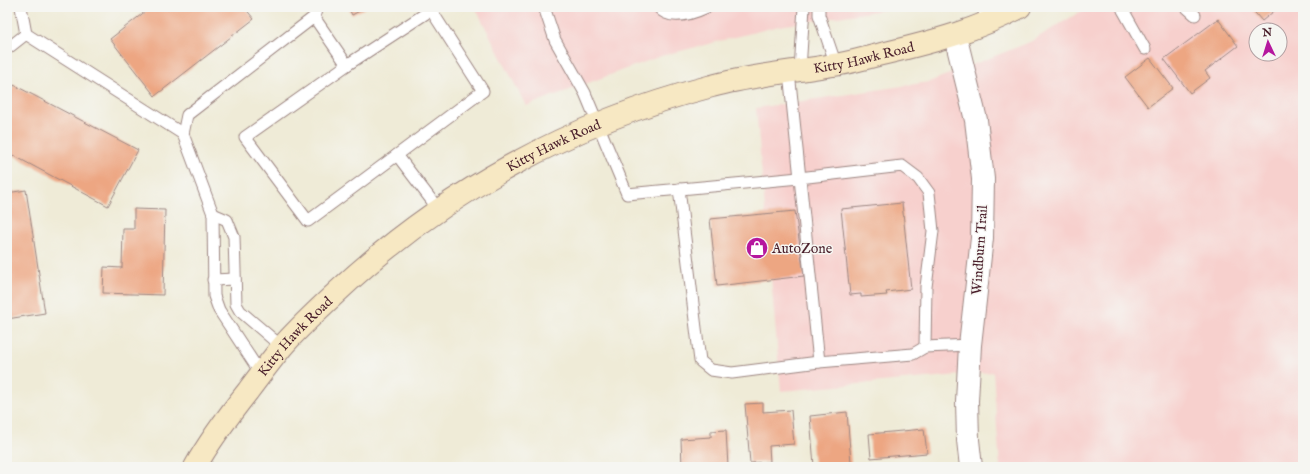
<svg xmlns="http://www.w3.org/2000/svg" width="1310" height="474" viewBox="0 0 1310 474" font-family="'IM FELL English',serif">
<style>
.built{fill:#f7d0cd;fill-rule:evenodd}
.building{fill:#eda682}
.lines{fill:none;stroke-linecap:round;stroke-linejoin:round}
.lane-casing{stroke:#9c8581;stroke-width:13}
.street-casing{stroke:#9c8581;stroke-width:24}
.secondary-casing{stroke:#9c8581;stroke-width:24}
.lane{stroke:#fff;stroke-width:11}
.street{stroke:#fff;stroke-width:22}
.secondary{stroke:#f7e8c3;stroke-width:22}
.labels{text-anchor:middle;stroke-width:3;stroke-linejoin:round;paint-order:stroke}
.street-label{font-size:14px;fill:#4a1f2b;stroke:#f6f6f2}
.poi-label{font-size:14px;fill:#4a1f2b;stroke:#f6f6f2;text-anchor:start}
</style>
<rect width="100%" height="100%" fill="#f6f6f2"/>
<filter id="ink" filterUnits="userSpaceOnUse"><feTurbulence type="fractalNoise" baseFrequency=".025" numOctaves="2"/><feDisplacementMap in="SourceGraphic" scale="8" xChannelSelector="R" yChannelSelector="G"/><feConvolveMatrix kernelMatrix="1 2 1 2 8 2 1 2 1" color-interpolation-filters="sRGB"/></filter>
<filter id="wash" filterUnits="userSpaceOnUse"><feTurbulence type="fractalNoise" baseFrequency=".012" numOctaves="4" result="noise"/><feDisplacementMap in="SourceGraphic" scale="16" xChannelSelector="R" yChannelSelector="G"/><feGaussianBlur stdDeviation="0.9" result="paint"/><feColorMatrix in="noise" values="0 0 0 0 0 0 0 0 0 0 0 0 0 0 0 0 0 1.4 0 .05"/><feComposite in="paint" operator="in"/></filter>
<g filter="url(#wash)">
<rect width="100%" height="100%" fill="#efebd7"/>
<g class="built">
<path d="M 475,7 L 903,7 L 779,26 L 661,56 L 526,106 Z"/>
<path d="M 1088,7 L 1303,7 L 1303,467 L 1000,467 L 993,372 L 781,391 L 756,108 L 929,82 L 1030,42 ZM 1256,30 L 1280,30 L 1280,54 L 1256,54 Z"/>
</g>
<g id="blocks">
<g class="building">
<path d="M 151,7 L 244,7 L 254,19 L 155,96 L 110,39 Z"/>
<path d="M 348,7 L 367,7 L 352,15 Z"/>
<path d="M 1250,7 L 1279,7 L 1262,21 Z"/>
<path d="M 1218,19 L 1238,46 L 1205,71 L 1210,78 L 1190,93 L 1164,59 Z"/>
<path d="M 1150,58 L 1173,88 L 1148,107 L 1125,77 Z"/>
<path d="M 14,85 L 138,150 L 108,206 L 7,152 L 7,99 Z"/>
<path d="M 26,190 L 45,313 L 7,319 L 7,193 Z"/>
<path d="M 902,203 L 911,289 L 886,292 L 887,295 L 861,297 L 861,294 L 850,295 L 841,209 Z"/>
<path d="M 134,209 L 165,210 L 163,295 L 103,293 L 104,267 L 122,268 L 123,229 L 134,229 Z"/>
<path d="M 795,211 L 804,276 L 717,286 L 710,219 Z"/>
<path d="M 763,403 L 763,412 L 791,410 L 794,444 L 769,446 L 770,462 L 750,463 L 745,404 Z"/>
<path d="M 847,412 L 851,463 L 814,466 L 810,416 Z"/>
<path d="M 924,429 L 927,453 L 871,458 L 869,434 Z"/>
<path d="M 726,430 L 728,467 L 682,467 L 681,439 L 711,437 L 711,431 Z"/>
</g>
</g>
</g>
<g filter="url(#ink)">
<use href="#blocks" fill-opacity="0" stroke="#9c8581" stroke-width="1"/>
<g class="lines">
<g class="lane-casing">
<g id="lane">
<path d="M 21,7 L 26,34"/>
<path d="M 544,7 L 555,40 L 585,93 L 627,194 L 799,178 L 902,166 L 918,178 L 929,193 L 933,231 L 926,287 L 925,347"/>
<path d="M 658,7 C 670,22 692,14 707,7"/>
<path d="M 819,7 L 819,15 L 836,65"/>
<path d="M 981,7 L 992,21"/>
<path d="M 1124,7 L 1123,10 L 1145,49"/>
<path d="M 1186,7 L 1195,15"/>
<path d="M 314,17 L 317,7"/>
<path d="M 7,49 L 26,34 L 183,134 L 213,214 L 214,296 L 219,310 L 261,374"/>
<path d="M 347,65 L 431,10 L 483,91 L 397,155 L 439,210"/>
<path d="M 800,70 L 804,7"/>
<path d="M 789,72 L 819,362 L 913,354 L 925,347 L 970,345"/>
<path d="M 183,134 L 187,115 L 314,17 L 347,65 L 245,137 L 308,221 L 397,155"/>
<path d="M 679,189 L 700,361 L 711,370 L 732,373 L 819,362"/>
<path d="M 213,214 L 227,220 L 234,237 L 236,304 L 240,311 L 282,347"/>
<path d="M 213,280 L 235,279"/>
</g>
</g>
<g class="street-casing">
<path id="street" d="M 955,35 L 976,120 L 983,179 L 982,238 L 970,345 L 967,401 L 968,440 L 971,467"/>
</g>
<g class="secondary-casing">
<g id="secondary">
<path id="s1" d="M 195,467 C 210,440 229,415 248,391 C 259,376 270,362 281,348 C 298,328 318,310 337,292 C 442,193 572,122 712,86 C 751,75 793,72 833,65 C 851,63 868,57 886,53 C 932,42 978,30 1020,7"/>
</g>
</g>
<use href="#lane" class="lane"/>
<use href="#street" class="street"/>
<use href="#secondary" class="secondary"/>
</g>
</g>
<defs>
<g id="shop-disc" transform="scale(1.15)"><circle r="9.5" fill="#b5179e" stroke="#f6f6f2"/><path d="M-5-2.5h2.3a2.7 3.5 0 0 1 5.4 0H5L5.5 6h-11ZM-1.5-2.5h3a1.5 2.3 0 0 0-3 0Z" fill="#fff"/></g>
</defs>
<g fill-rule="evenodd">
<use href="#shop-disc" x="757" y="248"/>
</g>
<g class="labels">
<g class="street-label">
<text dy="5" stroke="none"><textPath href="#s1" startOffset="813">Kitty Hawk Road</textPath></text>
<text dy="5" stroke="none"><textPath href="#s1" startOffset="489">Kitty Hawk Road</textPath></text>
<text transform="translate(979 250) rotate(-86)" y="5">Windburn Trail</text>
<text dy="5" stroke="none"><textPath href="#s1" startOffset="165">Kitty Hawk Road</textPath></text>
</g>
<g class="poi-label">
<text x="772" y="253">AutoZone</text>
</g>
</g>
<rect width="1310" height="474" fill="none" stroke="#f6f6f2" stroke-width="24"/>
<g transform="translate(1268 42) rotate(356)"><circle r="19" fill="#f6f6f2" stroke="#b1a0a2"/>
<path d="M0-3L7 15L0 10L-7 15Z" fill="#b5179e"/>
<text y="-6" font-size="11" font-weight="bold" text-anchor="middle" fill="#4a1f2b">N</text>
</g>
</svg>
